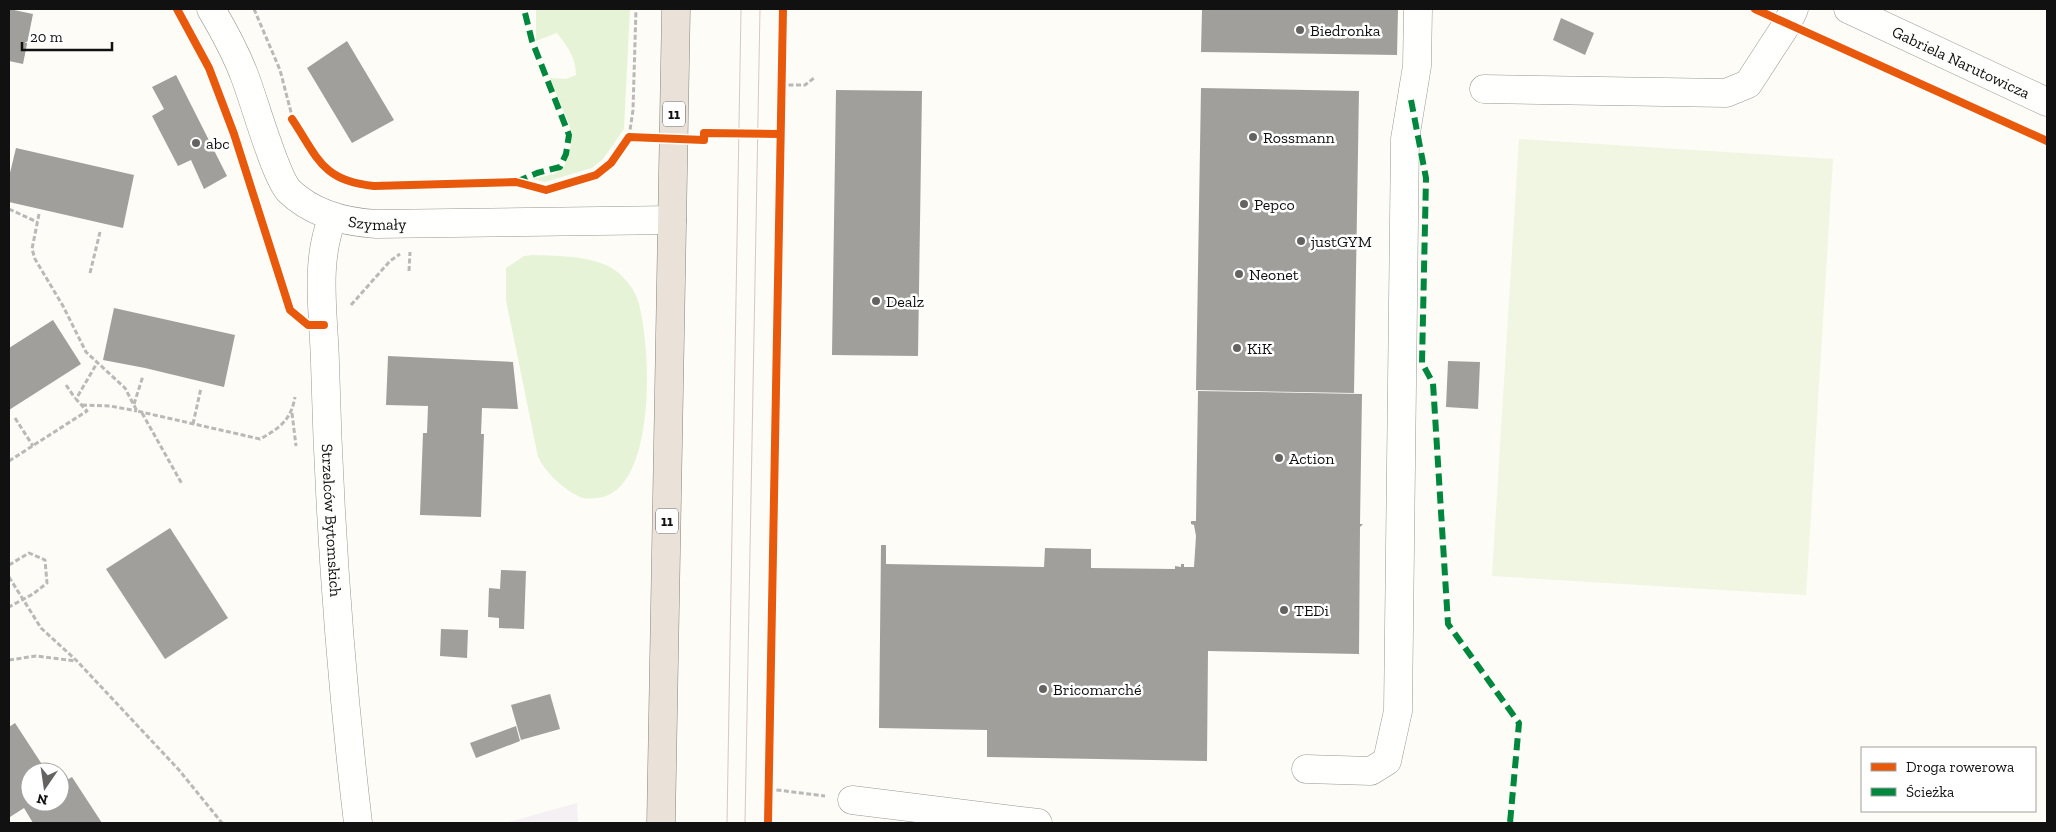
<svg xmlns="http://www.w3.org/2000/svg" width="2056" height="832" viewBox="0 0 2056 832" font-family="'Zilla Slab',serif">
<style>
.industrial{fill:#f5f0f3}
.green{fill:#e7f3d7}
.pitch{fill:#f0f6e1}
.building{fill:#a19f9c}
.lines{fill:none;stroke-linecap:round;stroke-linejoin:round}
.minor-casing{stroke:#979795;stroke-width:29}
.highway-casing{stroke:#858482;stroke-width:29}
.path{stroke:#b9b9b8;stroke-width:3;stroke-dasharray:5 2.5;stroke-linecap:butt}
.minor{stroke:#fffffe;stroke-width:28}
.highway{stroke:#eae1d8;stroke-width:28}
.tram{stroke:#d9c6c7;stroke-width:1}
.quiet{stroke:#00873e;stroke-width:6;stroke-dasharray:12 6;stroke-linecap:butt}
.cycleway-casing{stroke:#fff;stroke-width:11}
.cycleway{stroke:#e8590c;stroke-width:8}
.poi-dot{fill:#646362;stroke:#fff;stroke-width:2}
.labels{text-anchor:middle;stroke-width:5;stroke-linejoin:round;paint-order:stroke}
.shield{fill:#fff;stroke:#585858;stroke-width:1}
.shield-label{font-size:15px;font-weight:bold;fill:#111}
.poi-label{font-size:16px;fill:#111;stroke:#fff;text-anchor:start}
.street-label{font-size:16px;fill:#111;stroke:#fff}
</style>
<rect width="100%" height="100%" fill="#fdfcf7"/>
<path class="industrial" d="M 577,803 L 578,823 L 505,823 Z"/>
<g class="green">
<path d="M 536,9 L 630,9 L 624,129 L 603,159 L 592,168 L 545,182 L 532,179 L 554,174 L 564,167 L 571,145 L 570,127 L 550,78 L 566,79 L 576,75 C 576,58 568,47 557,33 L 536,41 Z"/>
<path d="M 533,255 C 559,256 599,255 620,274 C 627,281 634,289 637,298 C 652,340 658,495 596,498 C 590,499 584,499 578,496 C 561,487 547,474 538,457 L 506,300 L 506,268 L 524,256 Z"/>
</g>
<path class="pitch" d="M 1519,139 L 1833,159 L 1806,595 L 1492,576 Z"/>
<g class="building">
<path d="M 9,9 L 33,14 L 23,64 L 9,61 Z"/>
<path d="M 1202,9 L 1398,9 L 1397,55 L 1201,52 Z"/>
<path d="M 1561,18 L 1594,33 L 1585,55 L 1553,40 Z"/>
<path d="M 347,41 L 394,120 L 352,143 L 307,68 Z"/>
<path d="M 176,75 L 227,176 L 204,189 L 191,160 L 178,166 L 152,116 L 164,109 L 152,87 Z"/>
<path d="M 1201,88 L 1359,91 L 1354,393 L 1196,390 Z"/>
<path d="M 836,90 L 922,91 L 918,356 L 832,355 Z"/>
<path d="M 16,148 L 134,175 L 123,228 L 9,202 L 9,177 Z"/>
<path d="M 114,308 L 235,335 L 224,387 L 145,368 L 103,360 Z"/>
<path d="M 53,320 L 81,364 L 9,410 L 9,348 Z"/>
<path d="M 388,356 L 513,362 L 518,409 L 482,408 L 481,434 L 484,434 L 481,517 L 420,515 L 423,433 L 427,433 L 428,406 L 386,405 Z"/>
<path d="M 1448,361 L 1480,362 L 1478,409 L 1446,407 Z"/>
<path d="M 1198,391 L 1362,394 L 1360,524 L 1363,524 L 1360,527 L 1359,654 L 1208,651 L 1207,761 L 987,757 L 987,730 L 879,728 L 881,545 L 886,545 L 886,564 L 1044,567 L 1045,548 L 1091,549 L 1091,568 L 1175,569 L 1175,566 L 1181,567 L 1181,564 L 1184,564 L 1184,567 L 1194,567 L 1196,536 L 1194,525 L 1191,524 L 1191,521 L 1196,521 Z"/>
<path d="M 170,528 L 228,618 L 165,659 L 106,569 Z"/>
<path d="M 501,570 L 526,571 L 524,629 L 499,628 L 499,618 L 488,617 L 489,588 L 500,589 Z"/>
<path d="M 441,629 L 468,630 L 467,658 L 440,656 Z"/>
<path d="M 550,694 L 560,729 L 521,740 L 511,705 Z"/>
<path d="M 15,723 L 47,772 L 30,772 L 30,802 L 60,802 L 60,784 L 72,777 L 102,823 L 33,823 L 24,808 L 10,817 L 9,727 Z"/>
<path d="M 516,726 L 520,741 L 476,758 L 470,743 Z"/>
</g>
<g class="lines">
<g class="minor-casing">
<g id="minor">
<path id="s1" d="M 211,9 C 224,31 236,53 245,77 C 254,100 275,176 289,191 C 313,214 344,222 376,224 L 672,220"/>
<path id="s2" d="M 1848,9 L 2047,102"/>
<path d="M 1484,89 L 1726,93 L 1748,84 L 1787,24 L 1794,9"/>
<path id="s3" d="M 333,217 C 314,262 324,316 325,363 C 329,517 340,671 358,823"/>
<path d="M 1306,769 L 1371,771 L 1387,761 L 1398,711 L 1405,139 L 1417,66 L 1418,9"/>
<path d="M 852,800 L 1038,823"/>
</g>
</g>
<g class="highway-casing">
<path id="highway" d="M 661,823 L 676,9"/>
</g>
<g class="path">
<path d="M 254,9 L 280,70 L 292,116"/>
<path d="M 781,85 L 805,85 L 814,78"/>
<path d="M 629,137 L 633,110 L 636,9"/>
<path d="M 9,209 L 37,222"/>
<path d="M 39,214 L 32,249 L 35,259 L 63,306 L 86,352 L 125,388 L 137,411 L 260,439 C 280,428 291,420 295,397"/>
<path d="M 409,271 L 410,252"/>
<path d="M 90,273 L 100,232"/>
<path d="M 351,305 L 390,261 L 400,254"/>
<path d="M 66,385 L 75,398"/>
<path d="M 134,404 L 143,376"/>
<path d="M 82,405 L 110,406 L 137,411"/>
<path d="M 142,413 L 182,484"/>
<path d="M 292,413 L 296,446"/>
<path d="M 15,418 L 33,446"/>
<path d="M 193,424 L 201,388"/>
<path d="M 9,461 L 87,411 L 76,399 L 97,363"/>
<path d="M 9,565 L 29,553 L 45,560 L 47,583 L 33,594 L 9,607"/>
<path d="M 9,577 L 41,628 L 77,661 L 179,770 L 222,823"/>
<path d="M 9,660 L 36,656 L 76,661"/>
<path d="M 769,789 L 825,796"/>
</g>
<use href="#minor" class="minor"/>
<use href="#highway" class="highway"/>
<g class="tram">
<path d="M 727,823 L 741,9"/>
<path d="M 745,823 L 760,9"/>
</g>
<g class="quiet">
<path d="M 1411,100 L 1426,178 L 1422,363 L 1433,383 L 1448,624 L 1519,723 L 1510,823"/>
<path d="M 516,182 L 537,173 L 560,167 L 566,154 L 569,135 L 532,41 L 524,9"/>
</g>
<g class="cycleway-casing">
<g id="cycleway">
<path d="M 177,9 L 209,68 L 234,134 L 290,310 L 308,325 L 324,325"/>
<path d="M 1755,9 L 2047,141"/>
<path d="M 292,119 C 318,158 322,181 374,186 L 516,182 L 546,190 L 596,175 L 611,163 L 629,137 L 704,140 L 704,133 L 780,134"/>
<path d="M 768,823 L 783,9"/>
</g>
</g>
<use href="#cycleway" class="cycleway"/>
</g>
<g class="poi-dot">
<circle cx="1300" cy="30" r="5"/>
<circle cx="1253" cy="137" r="5"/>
<circle cx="196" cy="143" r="5"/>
<circle cx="1244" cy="204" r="5"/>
<circle cx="1301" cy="241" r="5"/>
<circle cx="1239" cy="274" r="5"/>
<circle cx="876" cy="301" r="5"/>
<circle cx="1237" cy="348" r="5"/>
<circle cx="1279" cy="458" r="5"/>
<circle cx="1284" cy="610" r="5"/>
<circle cx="1043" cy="689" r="5"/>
</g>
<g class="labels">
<g class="shield">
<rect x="663" y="101.5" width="22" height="25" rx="4"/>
<rect x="656" y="508.5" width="22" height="25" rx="4"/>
</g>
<g class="shield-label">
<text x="674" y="119">11</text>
<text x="667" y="526">11</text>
</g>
<g class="poi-label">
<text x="1310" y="36">Biedronka</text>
<text x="1263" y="143">Rossmann</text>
<text x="206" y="149">abc</text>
<text x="1254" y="210">Pepco</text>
<text x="1311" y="247">justGYM</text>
<text x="1249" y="280">Neonet</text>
<text x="886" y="307">Dealz</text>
<text x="1247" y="354">KiK</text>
<text x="1289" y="464">Action</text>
<text x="1294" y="616">TEDi</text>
<text x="1053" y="695">Bricomarché</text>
</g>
<g class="street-label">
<text dy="6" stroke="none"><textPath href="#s2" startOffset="125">Gabriela Narutowicza</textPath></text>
<text dy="6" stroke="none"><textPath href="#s1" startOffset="295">Szymały</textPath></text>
<text dy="6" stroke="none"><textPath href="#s3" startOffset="305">Strzelców Bytomskich</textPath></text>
</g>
</g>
<rect width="2056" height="832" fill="none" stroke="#111111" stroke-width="20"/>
<rect x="1861" y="747" width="175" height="65" fill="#ffffff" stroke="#a0a0a0"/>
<rect x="1871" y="763" width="25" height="8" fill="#e8590c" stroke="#a0a0a0"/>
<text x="1906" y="772" font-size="15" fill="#111111">Droga rowerowa</text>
<rect x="1871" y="788" width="25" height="8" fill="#00873e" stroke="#a0a0a0"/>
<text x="1906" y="797" font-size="15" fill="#111111">Ścieżka</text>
<g transform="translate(45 787) rotate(193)"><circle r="24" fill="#ffffff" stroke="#a0a0a0"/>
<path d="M0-4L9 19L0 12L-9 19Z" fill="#646362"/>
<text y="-8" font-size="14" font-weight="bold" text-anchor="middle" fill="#111111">N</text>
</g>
<path d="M22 42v8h90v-8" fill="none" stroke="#111111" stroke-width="2.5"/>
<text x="30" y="42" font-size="15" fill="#111111" stroke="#ffffff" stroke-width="4" paint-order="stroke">20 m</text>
</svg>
